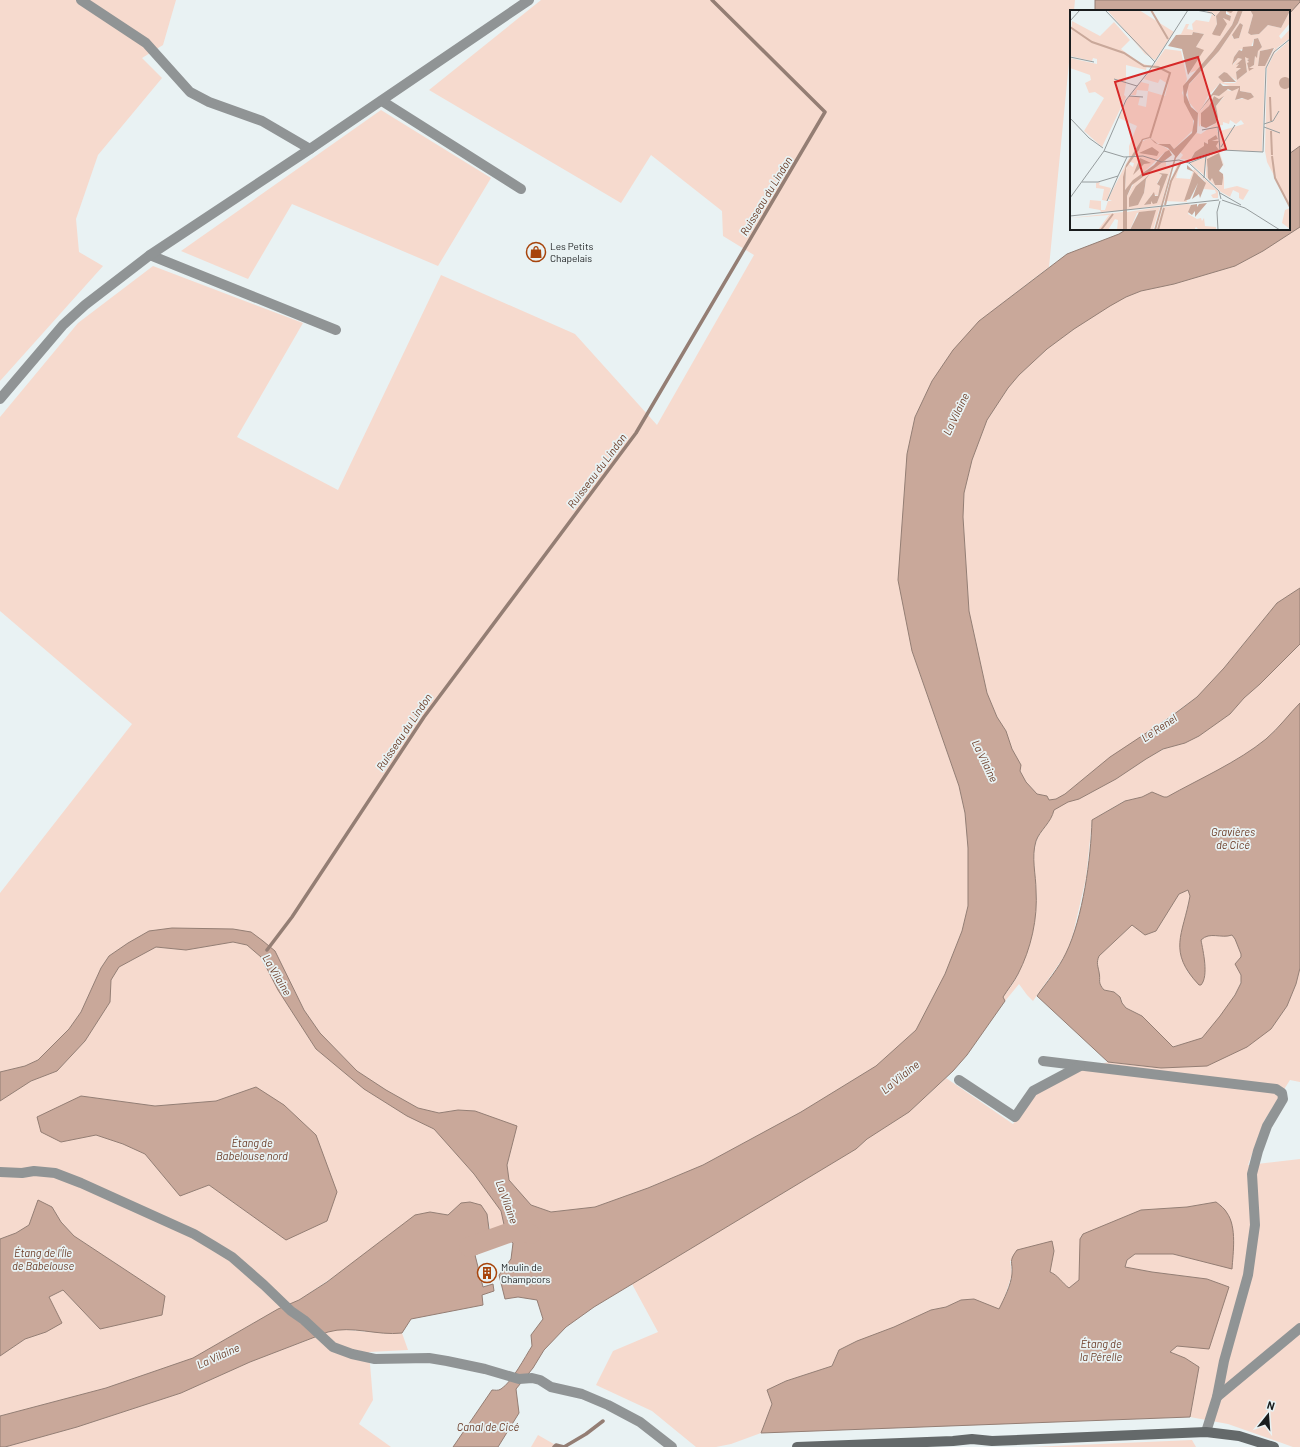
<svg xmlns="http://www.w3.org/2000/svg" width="1300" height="1447" viewBox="0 0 1300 1447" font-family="Barlow,sans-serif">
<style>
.green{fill:#f6dace;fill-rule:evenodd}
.water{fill:#c9a89a;stroke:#947e74;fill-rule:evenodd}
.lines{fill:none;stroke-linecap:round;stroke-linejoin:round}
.stream{stroke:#947e74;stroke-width:3.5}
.river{stroke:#c9a89a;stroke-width:20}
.minor{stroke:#909495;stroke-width:10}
.tertiary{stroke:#909495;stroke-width:10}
.secondary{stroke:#64696a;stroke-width:10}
.labels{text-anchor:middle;stroke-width:3.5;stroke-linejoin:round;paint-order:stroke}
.poi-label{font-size:10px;fill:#191c1d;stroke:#e9f2f3;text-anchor:start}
.water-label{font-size:11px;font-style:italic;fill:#6b3c27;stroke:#e9f2f3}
.inset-river{fill:none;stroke:#c9a89a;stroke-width:2}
.inset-road{fill:none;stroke:#969c9d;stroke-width:1}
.view{fill:#d62828;fill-opacity:0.15;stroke:#d62828;stroke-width:2}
.inset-edge{fill:none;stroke:#191c1d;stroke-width:2}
</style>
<rect width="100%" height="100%" fill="#e9f2f3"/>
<g class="green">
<path d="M 0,0 L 176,0 L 163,45 L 142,58 L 162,78 L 98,155 L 76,219 L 79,252 L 103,266 L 0,381 Z"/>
<path d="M 541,0 L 1075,0 L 1074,11 L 1071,11 L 1071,42 L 1049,267 L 979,321 L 932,381 L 915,417 L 907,454 L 912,651 L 959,786 L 965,813 L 968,848 L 968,906 L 962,931 L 945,974 L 916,1030 L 876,1066 L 801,1112 L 703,1165 L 648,1188 L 595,1207 L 551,1212 L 531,1205 L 509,1180 L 507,1165 L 511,1148 L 491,1118 L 475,1111 L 458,1110 L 439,1113 L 418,1108 L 386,1090 L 357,1071 L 320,1033 L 304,1010 L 275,951 L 233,929 L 149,931 L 128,943 L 109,956 L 101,968 L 81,1012 L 69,1029 L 38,1060 L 25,1066 L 0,1072 L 0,893 L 132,724 L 0,611 L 0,417 L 78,323 L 153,266 L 303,323 L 237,437 L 338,490 L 441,275 L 575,334 L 657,425 L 754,255 L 723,236 L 722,211 L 651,155 L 621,203 L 429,90 Z"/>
<path d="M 1300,2 L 1300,146 L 1289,154 L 1289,14 Z"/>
<path d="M 381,110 L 491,178 L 438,266 L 292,204 L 248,279 L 181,251 Z"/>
<path d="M 1300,227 L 1300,588 L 1277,603 L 1224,668 L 1197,697 L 1098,767 L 1065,794 L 1056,799 L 1049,800 L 1047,796 L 1037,794 L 1026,782 L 1020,771 L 1021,765 L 1012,749 L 1006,731 L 997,717 L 987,693 L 969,611 L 963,517 L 964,493 L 972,460 L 987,420 L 1008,388 L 1019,375 L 1047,349 L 1074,329 L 1110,305 L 1126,297 L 1141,291 L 1174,284 L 1235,266 L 1263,251 Z"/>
<path d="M 1300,644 L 1300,703 C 1289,715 1279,728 1266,739 C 1238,762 1200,779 1167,797 L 1164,797 L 1152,792 L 1142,797 L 1124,801 L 1092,820 L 1086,878 L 1073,934 L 1066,954 L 1033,1001 L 1027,995 L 1019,984 L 1005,1001 L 1003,997 C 1008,990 1015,982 1018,974 C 1029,948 1038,919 1036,890 C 1036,875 1031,857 1036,842 C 1040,830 1051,823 1054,810 L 1068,801 L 1079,799 L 1116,779 L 1146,759 L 1164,749 L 1185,743 L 1199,736 L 1230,714 L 1244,698 L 1260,684 Z"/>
<path d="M 1188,890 L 1190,896 L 1184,922 L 1187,971 L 1199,985 L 1205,967 L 1201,940 C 1209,931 1221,937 1232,935 L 1235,939 L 1241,954 L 1241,957 C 1230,970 1243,967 1241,981 C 1240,991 1211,1032 1203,1037 C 1198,1041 1180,1044 1173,1047 L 1142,1016 L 1126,1008 L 1122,1003 L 1121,998 L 1114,992 L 1104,990 C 1097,982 1101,981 1099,972 C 1098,966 1096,963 1099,956 L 1132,925 L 1145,935 L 1156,931 L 1179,894 Z"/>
<path d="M 233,942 L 247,945 L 261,957 L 278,990 L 316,1049 L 364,1089 L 407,1116 L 434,1129 L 474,1174 L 501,1211 L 505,1228 L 491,1233 L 487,1214 L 481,1206 C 462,1200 462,1202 448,1215 L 430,1212 L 299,1300 L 278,1309 L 193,1358 L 106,1388 L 0,1416 L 0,1356 L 25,1339 L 46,1332 L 49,1297 L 63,1290 L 100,1329 L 165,1296 L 74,1236 L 61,1222 L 52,1207 L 38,1201 L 29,1225 L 16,1233 L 0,1239 L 0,1101 L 31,1081 L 57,1071 L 85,1041 L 110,1002 L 111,980 L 119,967 L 156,947 L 186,950 ZM 256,1087 L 286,1240 L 209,1185 L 180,1196 L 145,1154 L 123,1144 L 96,1135 L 81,1096 L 155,1106 L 216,1101 Z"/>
<path d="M 1300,968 L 1300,1082 L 1290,1080 L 1264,1121 L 1248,1165 L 1300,1159 L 1300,1447 L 1293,1447 L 1228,1424 L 1190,1417 L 1199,1367 L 1185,1358 L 1170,1352 L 1177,1346 L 1229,1287 L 1207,1279 L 1152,1272 L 1125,1267 L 1127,1260 L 1135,1254 L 1173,1254 L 1192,1259 L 1216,1202 L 1187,1207 L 1141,1210 L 1081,1236 L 1079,1280 L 1069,1288 C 1062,1283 1058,1276 1050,1272 L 1054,1248 L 1010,1261 L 1012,1274 L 1005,1296 L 999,1310 L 974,1299 L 961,1300 L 946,1307 L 931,1310 L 913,1319 L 872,1336 L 857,1341 L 839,1350 L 832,1366 L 786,1381 L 767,1390 L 772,1404 L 761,1433 L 731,1444 L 716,1447 L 696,1447 L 652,1411 L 596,1385 L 613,1351 L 658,1332 L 632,1284 L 856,1149 L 867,1139 L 909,1112 L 946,1078 L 1013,1124 L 1037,1093 L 1084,1069 L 1108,1062 L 1161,1068 L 1271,1029 L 1287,1006 L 1296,984 Z"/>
<path d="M 337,1329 L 391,1334 L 402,1333 L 408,1350 L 369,1352 L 373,1400 L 359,1424 L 391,1447 L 5,1447 L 77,1427 L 181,1393 L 250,1362 Z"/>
<path d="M 538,1435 L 559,1447 L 531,1447 Z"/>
<path d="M 1192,1440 L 1196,1447 L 1031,1447 Z"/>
</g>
<g class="water">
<path d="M 1095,0 L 1300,0 L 1300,2 L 1289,14 L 1289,11 L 1095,11 Z"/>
<path d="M 1300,146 L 1300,227 L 1263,251 L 1235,266 L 1174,284 L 1141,291 L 1126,297 L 1110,306 L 1074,329 L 1047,349 L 1019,375 L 1008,388 L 987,420 L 972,460 L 964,493 L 963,517 L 969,611 L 987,693 L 997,717 L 1006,731 L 1012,749 L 1021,765 L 1020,771 L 1026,782 L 1037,794 L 1047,796 L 1049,800 L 1056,799 L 1065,794 L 1110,757 L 1169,718 L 1197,697 L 1224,668 L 1277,603 L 1300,588 L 1300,644 L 1260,684 L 1244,698 L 1230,714 L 1199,736 L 1185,743 L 1163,749 L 1146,759 L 1116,779 L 1079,799 L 1068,802 L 1054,810 C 1051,823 1040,830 1036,841 C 1031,857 1036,875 1036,890 C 1038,918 1031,949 1018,974 C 1014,982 1008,989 1003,997 L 1005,1001 L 967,1055 L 953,1071 L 909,1112 L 867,1139 L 856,1149 L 594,1307 L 566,1327 L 544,1350 L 533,1368 L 516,1389 L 519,1413 L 498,1447 L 453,1447 L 492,1390 C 495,1390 498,1391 501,1389 C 512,1382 525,1357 532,1346 L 531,1335 L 543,1319 L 537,1300 L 518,1297 L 505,1299 L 499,1275 L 511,1259 L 513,1243 L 507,1238 L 501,1211 L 474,1174 L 434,1129 L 407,1116 L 364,1089 L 316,1049 L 278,990 L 261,957 L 247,945 L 233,942 L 186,950 L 156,947 L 119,967 L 111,980 L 110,1002 L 85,1041 L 57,1071 L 31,1081 L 0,1101 L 0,1072 L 25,1066 L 38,1060 L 69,1029 L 81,1012 L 101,968 L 109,956 L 128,943 L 149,931 L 172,928 L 233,929 L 251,932 L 263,941 L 275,951 L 304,1010 L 320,1033 L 357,1071 L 386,1090 L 418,1108 L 439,1113 L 458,1110 L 475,1111 L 517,1126 L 507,1165 L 509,1180 L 531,1205 L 551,1212 L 595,1207 L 648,1188 L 703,1165 L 801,1112 L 876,1066 L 916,1030 L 945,974 L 962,931 L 968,906 L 968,848 L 965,813 L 959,786 L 912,651 L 898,580 L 907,454 L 915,417 L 932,381 L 953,350 L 979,321 L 1067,254 L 1119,234 L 1127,229 L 1289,229 L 1289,154 Z"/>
<path d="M 1300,703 L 1300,968 L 1296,984 L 1287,1006 L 1271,1029 L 1247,1047 L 1207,1066 L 1161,1068 L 1108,1062 L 1037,996 C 1046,983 1059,968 1066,953 C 1083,918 1091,858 1092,820 L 1125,801 L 1142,797 L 1152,792 L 1164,797 L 1167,797 C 1199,779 1238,762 1266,739 C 1279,728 1289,714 1300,703 ZM 1188,890 L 1190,896 C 1183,935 1167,951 1199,985 L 1201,985 C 1209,976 1203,951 1201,940 C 1210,931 1221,939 1232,935 L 1235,939 L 1241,954 L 1241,957 L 1235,964 L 1241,975 L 1241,983 L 1235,995 L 1220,1016 L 1202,1038 L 1173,1047 L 1142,1016 L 1126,1008 L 1122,1003 L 1120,997 L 1114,992 L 1104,990 C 1097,982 1101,981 1099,972 C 1098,966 1096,963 1099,956 L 1132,925 L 1145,935 L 1156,931 L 1179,894 Z"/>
<path d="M 256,1087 L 284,1105 L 316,1135 L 337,1192 L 327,1221 L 286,1240 L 209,1185 L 180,1196 L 145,1154 L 123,1144 L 96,1135 L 61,1142 L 41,1132 L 37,1117 L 81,1096 L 155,1106 L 216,1101 Z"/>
<path d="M 38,1200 L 52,1207 L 61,1222 L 74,1236 L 165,1296 L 162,1315 L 100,1329 L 63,1290 L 49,1297 L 62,1323 L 46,1332 L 25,1339 L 0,1356 L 0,1239 L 16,1233 L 29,1225 Z"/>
<path d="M 470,1202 L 481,1205 L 487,1214 L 489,1229 L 493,1238 L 492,1247 L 475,1255 L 483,1287 L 493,1284 L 494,1291 L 482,1295 L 483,1305 L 411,1319 L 402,1333 C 377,1336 352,1325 328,1332 L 250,1362 L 181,1393 L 77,1427 L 5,1447 L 0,1447 L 0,1416 L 106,1388 L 193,1358 L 278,1309 L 299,1300 L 327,1282 L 415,1215 L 430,1212 L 448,1215 L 461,1203 Z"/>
<path d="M 1216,1202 C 1220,1205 1225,1209 1227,1213 C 1237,1227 1233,1253 1232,1269 L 1173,1254 L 1135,1254 L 1127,1260 L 1125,1267 L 1152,1272 L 1207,1279 L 1229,1287 L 1209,1349 L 1177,1346 L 1170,1352 L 1185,1358 L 1199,1367 L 1190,1417 L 761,1433 L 772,1404 L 767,1390 L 786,1381 L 832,1366 L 839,1350 L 857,1341 L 894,1327 L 931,1310 L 946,1307 L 961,1300 L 974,1299 L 999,1309 C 1004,1299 1011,1285 1012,1274 C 1013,1261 1008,1262 1017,1250 L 1052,1241 L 1054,1251 L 1050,1272 C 1058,1275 1062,1283 1069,1288 L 1079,1280 L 1080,1239 L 1083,1234 L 1141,1210 L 1187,1207 Z"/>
</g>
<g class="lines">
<g class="stream">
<path d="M 267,950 L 292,917 L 424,717 L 636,433 L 825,112 L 712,0"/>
<path d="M 554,1447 L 556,1445 L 564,1447 L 586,1434 L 603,1421"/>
</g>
<path class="river" d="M 469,1247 L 517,1230 L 531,1234"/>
<g class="minor">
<path d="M 81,0 L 146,43 L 190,92 L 209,102 L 262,121 L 310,149"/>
<path d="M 382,101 L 521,189"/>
<path d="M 150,255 L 336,330"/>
<path d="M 1043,1061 L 1276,1089 L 1282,1093 L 1283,1099 L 1267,1126 L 1258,1151 L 1252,1174 L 1255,1225 L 1248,1275 L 1224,1361 L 1217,1397 L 1206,1432"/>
<path d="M 959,1080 L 1015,1117 L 1033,1091 L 1080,1066"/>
<path d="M 1217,1397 L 1300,1328"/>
</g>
<g class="tertiary">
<path d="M 0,399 L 63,325 L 85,305 L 150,255 L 310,149 L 529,0"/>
<path d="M 0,1172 L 22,1173 L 34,1171 L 55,1173 L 81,1183 L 194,1234 L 214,1246 L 232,1257 L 264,1285 L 291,1311 L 304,1320 L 333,1347 L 352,1354 L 375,1359 L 429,1358 L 447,1361 L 485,1369 L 519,1379 L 532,1378 L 540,1380 L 551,1387 L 582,1394 L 608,1405 L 640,1422 L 672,1447"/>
</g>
<path class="secondary" d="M 797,1447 L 953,1441 L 972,1439 L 992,1441 L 1206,1432 L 1239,1436 L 1274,1447"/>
</g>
<defs>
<g id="shop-ring" transform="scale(1)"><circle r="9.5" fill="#e9f2f3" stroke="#a7440b" stroke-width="1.5"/><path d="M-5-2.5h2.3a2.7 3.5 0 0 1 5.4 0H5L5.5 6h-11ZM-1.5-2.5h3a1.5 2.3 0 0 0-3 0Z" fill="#a7440b"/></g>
<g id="building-ring" transform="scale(1)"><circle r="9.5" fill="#e9f2f3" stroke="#a7440b" stroke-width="1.5"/><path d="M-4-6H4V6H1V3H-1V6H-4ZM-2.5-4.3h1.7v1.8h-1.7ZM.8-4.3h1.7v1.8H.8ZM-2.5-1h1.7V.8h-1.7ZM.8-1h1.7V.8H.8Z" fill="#a7440b"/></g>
</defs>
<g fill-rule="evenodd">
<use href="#shop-ring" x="536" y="252"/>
<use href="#building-ring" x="487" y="1273"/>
</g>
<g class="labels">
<g class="poi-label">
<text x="550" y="250">Les Petits<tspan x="550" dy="12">Chapelais</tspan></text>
<text x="501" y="1271">Moulin de<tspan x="501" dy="12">Champcors</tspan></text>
</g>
<g class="water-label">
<text transform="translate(766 196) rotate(-59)" y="4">Ruisseau du Lindon</text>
<text transform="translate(956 414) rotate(-64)" y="4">La Vilaine</text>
<text transform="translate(597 471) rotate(-53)" y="4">Ruisseau du Lindon</text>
<text transform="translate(1159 728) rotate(-34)" y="4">Le Renel</text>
<text transform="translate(404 732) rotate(-56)" y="4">Ruisseau du Lindon</text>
<text transform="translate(985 761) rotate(64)" y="4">La Vilaine</text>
<text x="1233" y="836">Gravières<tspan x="1233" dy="13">de Cicé</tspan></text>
<text transform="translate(277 975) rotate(59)" y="4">La Vilaine</text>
<text transform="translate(900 1077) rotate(-39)" y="4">La Vilaine</text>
<text x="252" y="1147">Étang de<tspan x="252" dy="13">Babelouse nord</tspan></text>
<text transform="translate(507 1202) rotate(70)" y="4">La Vilaine</text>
<text x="43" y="1257">Étang de l'Île<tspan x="43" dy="13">de Babelouse</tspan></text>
<text x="1101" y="1348">Étang de<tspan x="1101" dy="13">la Pérelle</tspan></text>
<text transform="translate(218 1356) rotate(-24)" y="4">La Vilaine</text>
<text x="488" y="1431">Canal de Cicé</text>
</g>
</g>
<g transform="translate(1070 10)">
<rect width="220" height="220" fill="#e9f2f3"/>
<path d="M 69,0 L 104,22 L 85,50 L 75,44 L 38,1 ZM 138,0 L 151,0 L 146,6 L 147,14 L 143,22 L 154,8 L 160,10 L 161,6 L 156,1 L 168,0 L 162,15 L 143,41 L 127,60 L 120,63 L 131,41 L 126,37 L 134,24 L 123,22 L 122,25 L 106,25 L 111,24 L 116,14 L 119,14 L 117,19 L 123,20 L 122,14 L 126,10 L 139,12 L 142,4 L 137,3 ZM 173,0 L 180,0 L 183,5 L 178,23 L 181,25 L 189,24 L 198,15 L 211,18 L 220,1 L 220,13 L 209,26 L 211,29 L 220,19 L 220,28 L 207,38 L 195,59 L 192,142 L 149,140 L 146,136 L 149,131 L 142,131 L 148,129 L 146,125 L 138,130 L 138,134 L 134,132 L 134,137 L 125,142 L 120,150 L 110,149 L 113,145 L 110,142 L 126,123 L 131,124 L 146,113 L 148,107 L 146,96 L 154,87 L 149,89 L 144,86 L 139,96 L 131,103 L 132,112 L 129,117 L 128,103 L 119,92 L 117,77 L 149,41 L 168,13 ZM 170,13 L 173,15 L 169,28 L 164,29 L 162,26 ZM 188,28 L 192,37 L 188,40 L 187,47 L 185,46 L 184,55 L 178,58 L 177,53 L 181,52 L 177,51 L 179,47 L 175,47 L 177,62 L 167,70 L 166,62 L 171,58 L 167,58 L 169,54 L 167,55 L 172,49 L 168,48 L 163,55 L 164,47 L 169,40 L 181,37 L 184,29 ZM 205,38 L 195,56 L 188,56 L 190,41 ZM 154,62 L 167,71 L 165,73 L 155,73 L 148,67 ZM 150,73 L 166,78 L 162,81 L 156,80 L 149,86 L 143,85 L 129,103 L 138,86 ZM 167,77 L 170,77 L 170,81 L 181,83 L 184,87 L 165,90 L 170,79 ZM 160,110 L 166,114 L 171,110 L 174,114 L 147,122 L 148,116 L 153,115 L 153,112 L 159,114 ZM 2,11 L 30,26 L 44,12 L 60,30 L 51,39 L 70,53 L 77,55 L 76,60 L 56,55 L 56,74 L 54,85 L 56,87 L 32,137 L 14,121 L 34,88 L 25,82 L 19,83 L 15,73 L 21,70 L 20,65 L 0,58 L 0,48 L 27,54 L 27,49 L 23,48 L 22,51 L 0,46 ZM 220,30 L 220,197 L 197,152 L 195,141 L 197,58 L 204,44 ZM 95,39 L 111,41 L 117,69 L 112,83 L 123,107 L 123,120 L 104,139 L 100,134 L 88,134 L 79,127 L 71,130 L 54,163 L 53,201 L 31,202 L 30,200 L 19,198 L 20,190 L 31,191 L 31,200 L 35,200 L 38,191 L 42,191 L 38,189 L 59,148 L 59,136 L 67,116 L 49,108 L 56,91 L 60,86 L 70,87 L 68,95 L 76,97 L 78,81 L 95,86 L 98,74 L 90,69 L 88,73 L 74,69 ZM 71,72 L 79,74 L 78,81 L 67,80 L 66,85 L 61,85 ZM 79,128 L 101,141 L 95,142 L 55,180 L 56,158 L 59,154 L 63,157 L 64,153 L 60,152 L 71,132 ZM 149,141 L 155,158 L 149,145 L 137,157 L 139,169 L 142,167 L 145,175 L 151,175 L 154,164 L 154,179 L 167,176 L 179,180 L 173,190 L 169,188 L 169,183 L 163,180 L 160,187 L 151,182 L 136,167 L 136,147 ZM 135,148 L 135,166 L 121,154 L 121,152 ZM 96,150 L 96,156 L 101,158 L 91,195 L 57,200 L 57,186 L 65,171 ZM 90,163 L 97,165 L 87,193 L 81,191 L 80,194 L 75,195 L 82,184 L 88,186 L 90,176 L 87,173 L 92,165 ZM 80,164 L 76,169 L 74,183 L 68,194 L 64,195 L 66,176 ZM 107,154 L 110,154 L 106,168 L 120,169 L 124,159 L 148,181 L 148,188 L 143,188 L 141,185 L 146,183 L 145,180 L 134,179 L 135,171 L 128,164 L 116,186 L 117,192 L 94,191 ZM 30,172 L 29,175 L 41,178 L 37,191 L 32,190 L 34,179 L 26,178 L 26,173 ZM 118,194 L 121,195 L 118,204 L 127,209 L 131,208 L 132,211 L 134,208 L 135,216 L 146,217 L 146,220 L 129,220 L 126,217 L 124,220 L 86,220 L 93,197 ZM 90,197 L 83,220 L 80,220 L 80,213 L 85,200 L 67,203 L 60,220 L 57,220 L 57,202 ZM 220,198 L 220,219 L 212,213 L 215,200 ZM 53,202 L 53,220 L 47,220 L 48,210 L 45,209 L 38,220 L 28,220 L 39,205 L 0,208 Z" fill="#f6dace" fill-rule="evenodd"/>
<path d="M 151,0 L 164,0 L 161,3 L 156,1 L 156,4 L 161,6 L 160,11 L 153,8 L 157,14 L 150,26 L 144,25 L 142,24 L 147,14 L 146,6 ZM 168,0 L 173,0 L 168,13 L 149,41 L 119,74 L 116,85 L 121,97 L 128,103 L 150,73 L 153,76 L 170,76 L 170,81 L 181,83 L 184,87 L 178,90 L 172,88 L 165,90 L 169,78 L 162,81 L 158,79 L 149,86 L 143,85 L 128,103 L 127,122 L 106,148 L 86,220 L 84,220 L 105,146 L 98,138 L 85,133 L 80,128 L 73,130 L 69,140 L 56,158 L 55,180 L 63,170 L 84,155 L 95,142 L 99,140 L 102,145 L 62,175 L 57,186 L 57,220 L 53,220 L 53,167 L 56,155 L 72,129 L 79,127 L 88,134 L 100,134 L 104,139 L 122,123 L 124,111 L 114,92 L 113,76 L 143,41 L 162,15 ZM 180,0 L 220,0 L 220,1 L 211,18 L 198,15 L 189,24 L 181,25 L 178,23 L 183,5 ZM 170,13 L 173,15 L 169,28 L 164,29 L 162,25 ZM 123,22 L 134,24 L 126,37 L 134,40 L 118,65 L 112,39 L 98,36 L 106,25 L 122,25 ZM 188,28 L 192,37 L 188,41 L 187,48 L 185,46 L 184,55 L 179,58 L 184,58 L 179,61 L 177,53 L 179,52 L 177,50 L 179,49 L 175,47 L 177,62 L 167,70 L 166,62 L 171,58 L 166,58 L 169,54 L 166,55 L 172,49 L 168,48 L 162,55 L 164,47 L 169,40 L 172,41 L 173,37 L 183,36 L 184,29 ZM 204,38 L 195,56 L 188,56 L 190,41 ZM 154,62 L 157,63 L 166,72 L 153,72 L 148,67 ZM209 73a6 6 0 1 1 12 0a6 6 0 1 1-12 0ZM 144,86 L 149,89 L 154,86 L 146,96 L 148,107 L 146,113 L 136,118 L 131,116 L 131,103 L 139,96 ZM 146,125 L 148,129 L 142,131 L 149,131 L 146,136 L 149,140 L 121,149 L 125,142 L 134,136 L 134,132 L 138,134 L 138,130 ZM 82,137 L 89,142 L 87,146 L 69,143 ZM 149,143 L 153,155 L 149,161 L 153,164 L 153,168 L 152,175 L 145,175 L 142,168 L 140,171 L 138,168 L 137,149 ZM 70,148 L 81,153 L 74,154 L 63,165 ZM 117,155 L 136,173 L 130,188 L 129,184 L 122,189 L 128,173 L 120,189 L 114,191 L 124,162 L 117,159 ZM 89,163 L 98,164 L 87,193 L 83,194 L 81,191 L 81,194 L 74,195 L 84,182 L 85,186 L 88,186 L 90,176 L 87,174 L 92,165 ZM 80,164 L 76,169 L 74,183 L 68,195 L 59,197 L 59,188 L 66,176 ZM 137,193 L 125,207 L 125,201 L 122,205 L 118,202 L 121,195 L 127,194 L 127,197 L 129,194 ZM 86,200 L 80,220 L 60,220 L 69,202 Z" fill="#c9a89a"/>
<path class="inset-river" d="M 81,0 L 98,29M 0,17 L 22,32 L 54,43 L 74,56 L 88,57 L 100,63 L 80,128M 200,87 L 201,111M 201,121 L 202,145M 202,146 L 205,168 L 220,197M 95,195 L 101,171 L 111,152M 31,220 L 43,204M 88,220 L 94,198"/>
<path class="inset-road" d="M 35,0 L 85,52M 126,0 L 142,3 L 145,6M 0,11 L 10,0M 0,47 L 24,52M 44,69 L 67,76M 59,86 L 73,87M 0,108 L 19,128 L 33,138M 194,114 L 203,111 L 209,101M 194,117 L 210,123M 132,120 L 148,117 L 150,140M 151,137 L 165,115M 34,141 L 56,90 L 79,61 L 118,0M 134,168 L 136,145M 12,172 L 28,172 L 48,166 L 57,147M 150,183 L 171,195M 0,188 L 34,141 L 54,147 L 73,146 L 92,152 L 109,150 L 119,153M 151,189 L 149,181 L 119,153 L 152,140 L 193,142 L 196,58 L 204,42 L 220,29M 152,190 L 175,198 L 210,220M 37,191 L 48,166M 0,206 L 149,190M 148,220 L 147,202 L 150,191"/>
<path class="view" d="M 128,47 L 156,139 L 73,165 L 45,72 Z"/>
<rect width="220" height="220" class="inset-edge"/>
</g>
<g transform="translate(1268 1415) rotate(17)" stroke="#e9f2f3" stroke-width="3" paint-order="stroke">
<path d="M0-3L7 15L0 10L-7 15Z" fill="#191c1d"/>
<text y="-6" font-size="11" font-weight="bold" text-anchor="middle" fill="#191c1d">N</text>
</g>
</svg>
